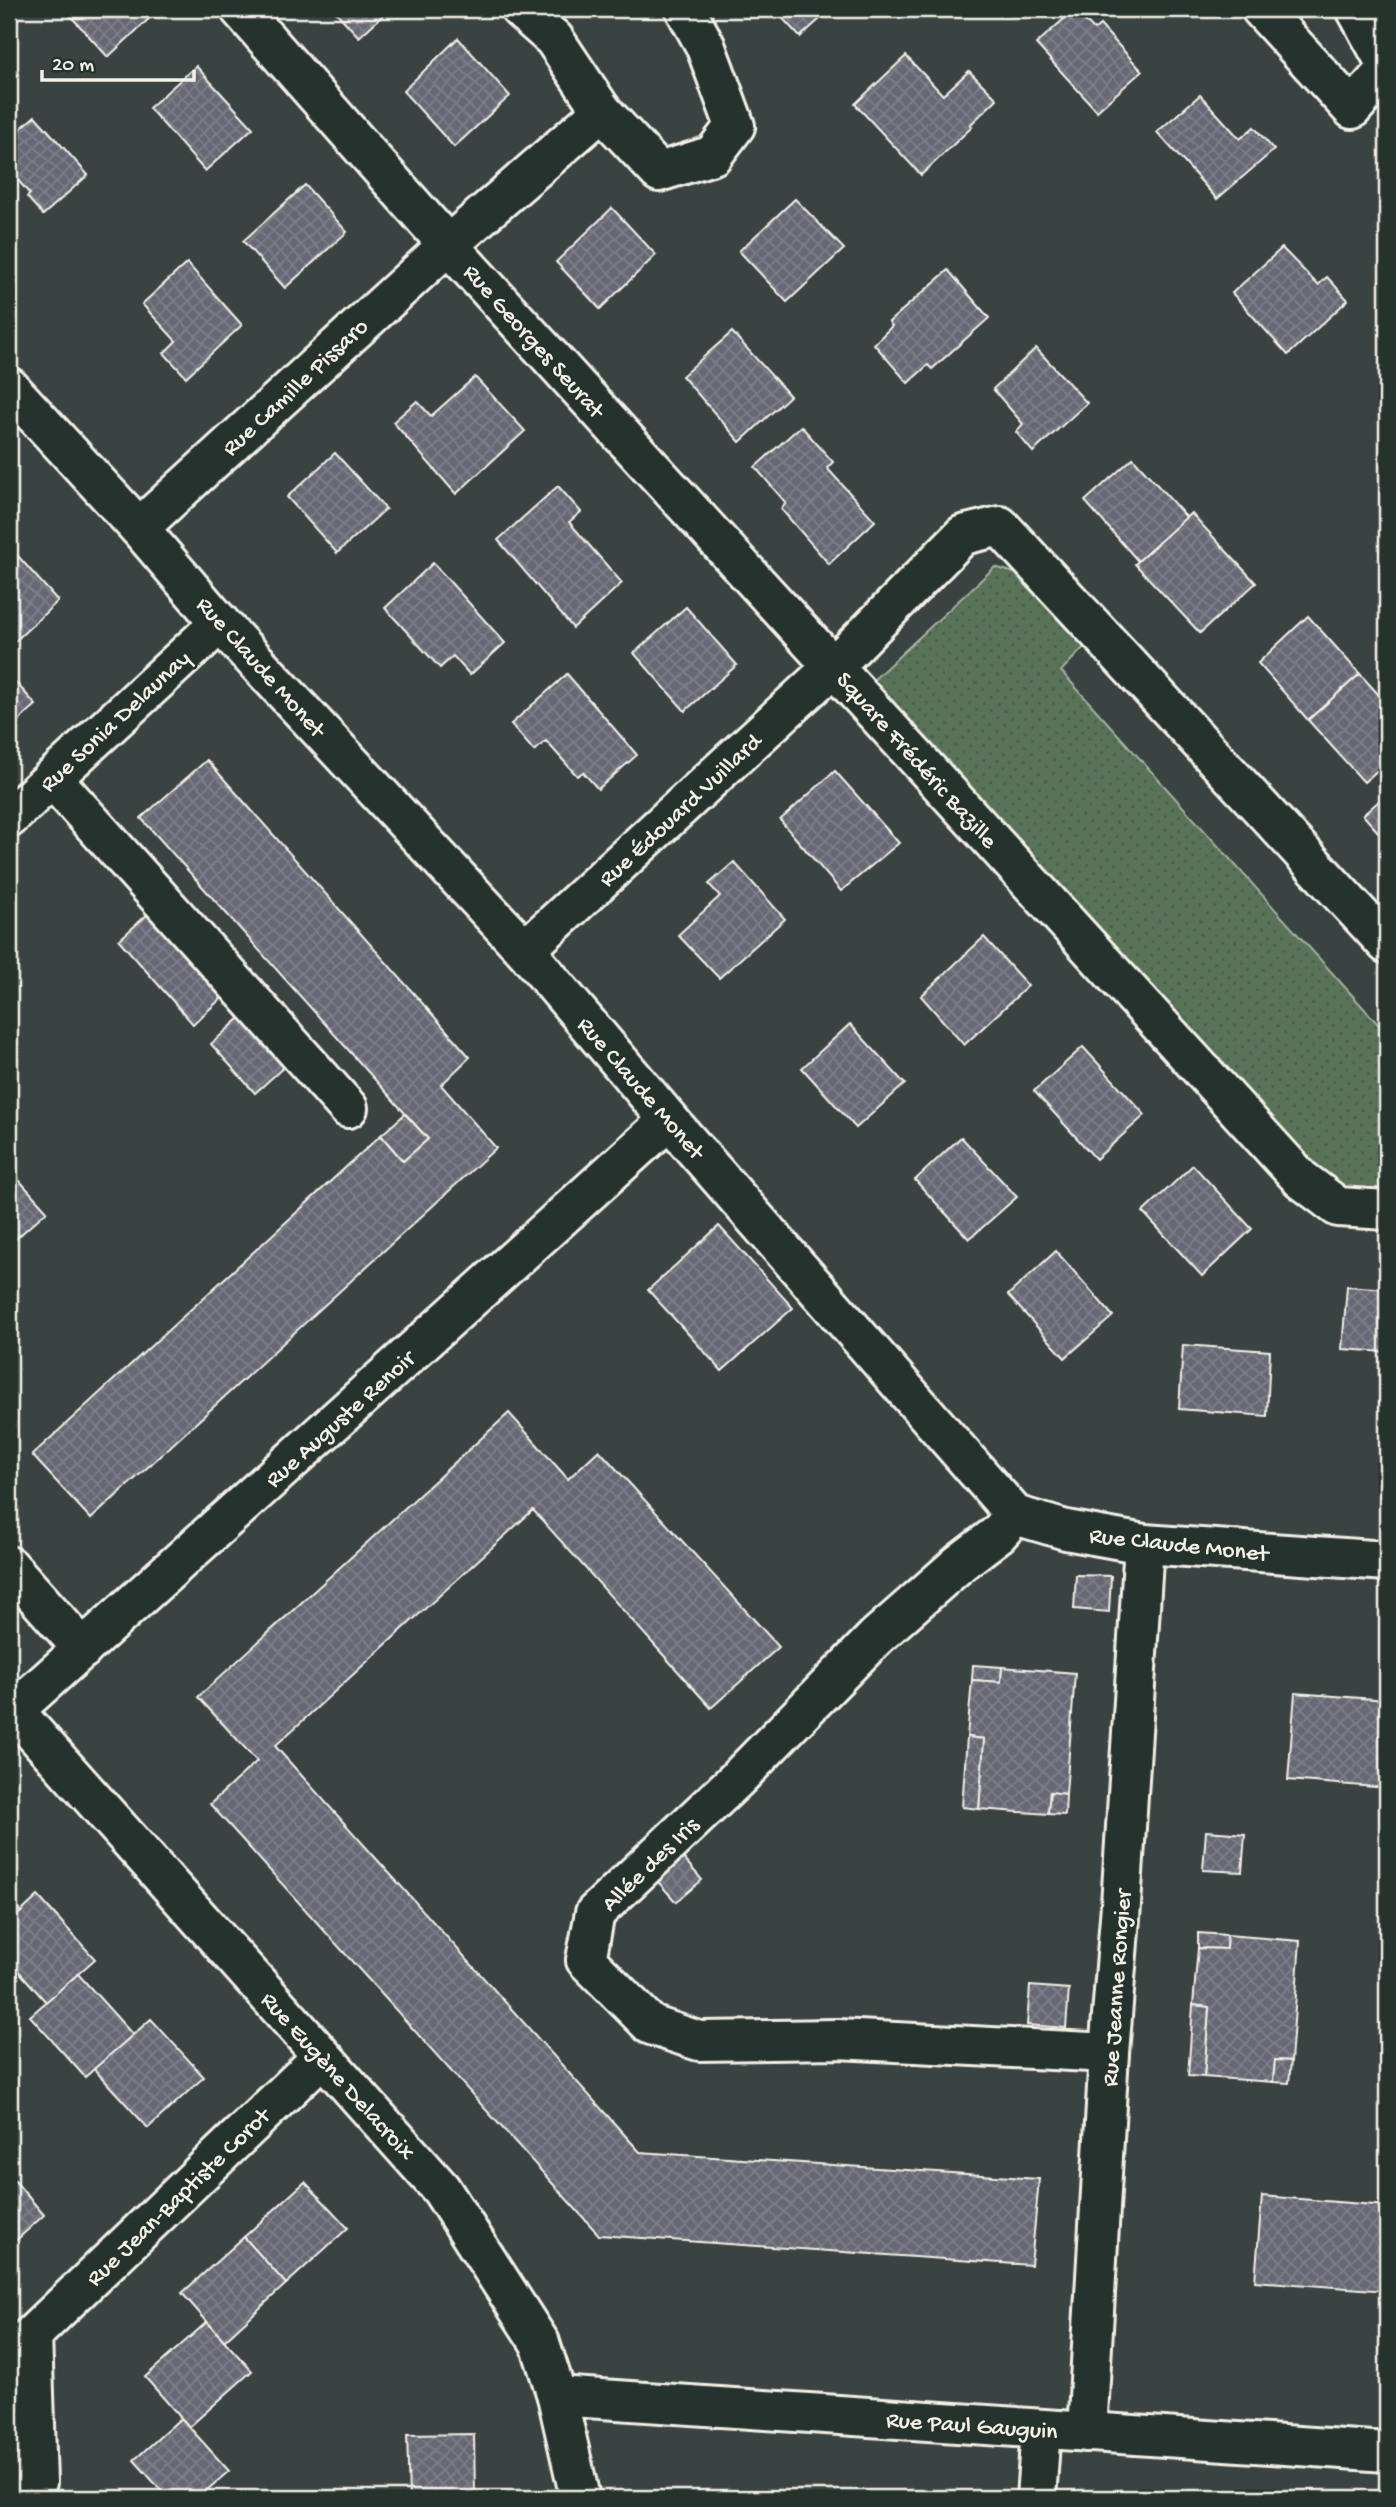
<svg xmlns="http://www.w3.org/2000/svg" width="1396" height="2507" viewBox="0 0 1396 2507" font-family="'Gochi Hand',sans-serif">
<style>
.grass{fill:url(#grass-dots);stroke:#a6b2a0;stroke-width:2}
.building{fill:url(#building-cross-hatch);stroke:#f4f1e8;stroke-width:2}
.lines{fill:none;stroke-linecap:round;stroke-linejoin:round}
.minor-casing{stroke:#f4f1e8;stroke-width:44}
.minor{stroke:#26332d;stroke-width:38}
.labels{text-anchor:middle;stroke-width:5;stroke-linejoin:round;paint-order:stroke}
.street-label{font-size:24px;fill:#f4f1e8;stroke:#26332d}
</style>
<defs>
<pattern id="grass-dots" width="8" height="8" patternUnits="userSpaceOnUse" patternTransform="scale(1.75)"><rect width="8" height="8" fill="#597359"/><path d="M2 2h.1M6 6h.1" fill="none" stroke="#505b4f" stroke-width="1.8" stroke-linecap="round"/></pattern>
<pattern id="building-cross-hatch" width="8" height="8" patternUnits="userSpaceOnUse" patternTransform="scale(1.75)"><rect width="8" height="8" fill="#676874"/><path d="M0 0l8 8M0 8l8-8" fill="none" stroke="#7d7e88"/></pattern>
</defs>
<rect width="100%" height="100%" fill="#3a4342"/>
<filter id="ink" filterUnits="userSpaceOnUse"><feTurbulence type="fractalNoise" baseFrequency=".0143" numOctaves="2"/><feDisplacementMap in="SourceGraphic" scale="14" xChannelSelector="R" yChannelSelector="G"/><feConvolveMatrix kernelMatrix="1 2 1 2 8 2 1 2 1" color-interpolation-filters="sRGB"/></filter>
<g filter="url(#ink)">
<path class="grass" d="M 995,567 L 1021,575 L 1088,643 L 1061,671 L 1387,1034 L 1387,1197 L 1349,1195 L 1308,1168 L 871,682 Z"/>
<g class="building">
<path d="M 64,9 L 147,9 L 153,15 L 108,57 Z"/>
<path d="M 333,9 L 390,9 L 359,37 Z"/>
<path d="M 774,9 L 831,9 L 800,37 Z"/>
<path d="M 1074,10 L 1094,30 L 1100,25 L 1142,71 L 1097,111 L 1036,44 Z"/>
<path d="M 458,38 L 510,96 L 454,147 L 403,91 Z"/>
<path d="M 906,56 L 943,95 L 969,71 L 997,99 L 970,125 L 972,127 L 921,175 L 855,104 Z"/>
<path d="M 196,66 L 253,128 L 205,171 L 149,108 Z"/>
<path d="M 1200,95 L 1240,139 L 1254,127 L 1274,150 L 1217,199 L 1157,132 Z"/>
<path d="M 35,116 L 88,175 L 43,215 L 27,197 L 30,194 L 9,170 L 9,139 Z"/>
<path d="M 305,185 L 347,232 L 285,288 L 243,241 Z"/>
<path d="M 795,199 L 844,249 L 787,302 L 739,251 Z"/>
<path d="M 612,208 L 656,255 L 600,309 L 556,262 Z"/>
<path d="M 1282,248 L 1318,285 L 1327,277 L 1348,300 L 1288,355 L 1232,293 Z"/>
<path d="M 187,263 L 242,325 L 186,377 L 164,353 L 176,341 L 142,304 Z"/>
<path d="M 948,270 L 989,318 L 932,369 L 928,365 L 908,383 L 874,344 L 892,326 L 889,322 Z"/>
<path d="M 732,332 L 790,396 L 740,442 L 682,376 Z"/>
<path d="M 1036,348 L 1087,403 L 1033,452 L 1016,432 L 1023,424 L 993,389 Z"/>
<path d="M 475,377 L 525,431 L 456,494 L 393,422 L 417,401 L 431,416 Z"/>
<path d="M 801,426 L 833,462 L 827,468 L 875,521 L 829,564 L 781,509 L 786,503 L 755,467 Z"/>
<path d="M 335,453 L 386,509 L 337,553 L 287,497 Z"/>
<path d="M 1133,458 L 1187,518 L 1138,561 L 1085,501 Z"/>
<path d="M 558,486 L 581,512 L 569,522 L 622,583 L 573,628 L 498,540 Z"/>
<path d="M 1191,513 L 1256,583 L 1200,633 L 1135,564 Z"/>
<path d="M 9,546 L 58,601 L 9,647 Z"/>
<path d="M 433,563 L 505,643 L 470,675 L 453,656 L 440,668 L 385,608 Z"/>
<path d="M 686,607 L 737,665 L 685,711 L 634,653 Z"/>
<path d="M 1308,616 L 1360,674 L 1308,720 L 1258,663 Z"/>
<path d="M 567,674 L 637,755 L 598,789 L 583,772 L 577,776 L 546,741 L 534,751 L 511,724 Z"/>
<path d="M 1360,674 L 1387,704 L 1387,762 L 1364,782 L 1308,720 Z"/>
<path d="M 9,675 L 36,705 L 9,729 Z"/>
<path d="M 207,760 L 470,1057 L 441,1085 L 496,1148 L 91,1519 L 32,1455 L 381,1135 L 403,1161 L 428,1139 L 141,818 Z"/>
<path d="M 835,771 L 899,843 L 841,891 L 780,820 Z"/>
<path d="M 1387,794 L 1387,842 L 1363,815 Z"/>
<path d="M 734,862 L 785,919 L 719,978 L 678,935 L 720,896 L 709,884 Z"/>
<path d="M 149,913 L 223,997 L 193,1024 L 119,940 Z"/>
<path d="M 984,937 L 1028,986 L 964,1045 L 921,996 Z"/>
<path d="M 241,1017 L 285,1066 L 255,1093 L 211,1044 Z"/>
<path d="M 850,1024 L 905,1084 L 856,1128 L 802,1068 Z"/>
<path d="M 1083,1047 L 1145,1115 L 1096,1159 L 1034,1091 Z"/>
<path d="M 405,1114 L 428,1139 L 403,1161 L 381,1135 Z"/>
<path d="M 961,1137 L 1017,1197 L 969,1239 L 915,1180 Z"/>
<path d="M 1193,1165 L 1252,1229 L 1202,1276 L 1143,1212 Z"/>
<path d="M 9,1169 L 47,1211 L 9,1245 Z"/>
<path d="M 719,1226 L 793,1308 L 722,1371 L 648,1290 Z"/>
<path d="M 1056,1251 L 1113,1316 L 1065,1358 L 1008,1295 Z"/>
<path d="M 1347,1286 L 1387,1289 L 1387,1352 L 1342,1349 Z"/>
<path d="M 1183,1345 L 1270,1351 L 1267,1416 L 1179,1409 Z"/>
<path d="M 509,1413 L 568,1479 L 599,1450 L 779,1647 L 711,1708 L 533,1510 L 275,1746 L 640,2152 L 1039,2179 L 1031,2265 L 599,2235 L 210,1804 L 257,1761 L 198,1697 Z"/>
<path d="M 1076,1575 L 1111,1576 L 1109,1612 L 1074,1609 Z"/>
<path d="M 973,1665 L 1002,1667 L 1001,1682 L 972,1680 Z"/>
<path d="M 1002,1667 L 1075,1673 L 1066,1794 L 1050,1792 L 1048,1814 L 979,1809 L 984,1739 L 967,1737 L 972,1680 L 1001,1682 Z"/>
<path d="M 1295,1693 L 1387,1700 L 1387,1788 L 1288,1780 Z"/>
<path d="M 967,1737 L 984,1739 L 979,1809 L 962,1807 Z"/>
<path d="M 1050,1792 L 1066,1794 L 1065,1815 L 1048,1814 Z"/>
<path d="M 1206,1831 L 1245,1834 L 1242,1872 L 1203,1870 Z"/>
<path d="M 679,1853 L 702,1880 L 676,1902 L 653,1876 Z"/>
<path d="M 38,1896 L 95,1959 L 46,2002 L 9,1960 L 9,1923 Z"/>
<path d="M 9,1898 L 21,1912 L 9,1923 Z"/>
<path d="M 1198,1933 L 1227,1935 L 1226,1949 L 1198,1948 Z"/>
<path d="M 1227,1935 L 1300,1941 L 1291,2061 L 1275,2060 L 1273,2082 L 1204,2077 L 1209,2007 L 1193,2005 L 1198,1948 L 1226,1949 Z"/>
<path d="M 78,1974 L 133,2035 L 85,2077 L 30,2016 Z"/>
<path d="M 1030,1986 L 1069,1989 L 1066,2028 L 1027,2025 Z"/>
<path d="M 1193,2005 L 1209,2007 L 1204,2077 L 1188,2076 Z"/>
<path d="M 151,2019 L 204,2077 L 148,2128 L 94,2069 Z"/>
<path d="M 1275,2060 L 1291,2061 L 1289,2083 L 1273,2082 Z"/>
<path d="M 1384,2110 L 1387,2111 L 1387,2153 L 1381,2152 Z"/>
<path d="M 9,2174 L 44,2215 L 9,2247 Z"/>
<path d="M 305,2182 L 348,2228 L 286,2284 L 244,2237 Z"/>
<path d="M 1262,2196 L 1387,2206 L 1387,2291 L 1255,2281 Z"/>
<path d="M 244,2237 L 286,2284 L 224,2341 L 182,2293 Z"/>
<path d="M 207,2322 L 252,2371 L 189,2427 L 145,2377 Z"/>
<path d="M 181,2418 L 229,2471 L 198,2498 L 168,2498 L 134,2460 Z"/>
<path d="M 474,2434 L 475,2498 L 409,2498 L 407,2435 Z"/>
</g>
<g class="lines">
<g class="minor-casing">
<g id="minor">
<path d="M 240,9 L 448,245 L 1301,1179 L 1338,1207 L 1387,1210"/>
<path d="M 520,9 L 554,39 L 602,111 L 659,172 L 713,155 L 735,126 L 705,45 L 685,9"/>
<path d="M 1261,9 L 1352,109 L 1387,69"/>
<path d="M 1356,9 L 1387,65"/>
<path d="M 9,387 L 139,528 L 220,623 L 525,950 L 669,1120 L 1015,1515 L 1066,1530 L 1144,1544 L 1387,1561"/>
<path d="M 139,528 L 448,245 L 602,111"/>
<path d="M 52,778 L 348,1108"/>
<path d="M 9,818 L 220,623"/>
<path d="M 525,950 L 833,667 L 963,535 L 1000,526 L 1387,944"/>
<path d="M 1015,1515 L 998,1534 L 960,1563 L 876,1637 L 736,1780 L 595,1913 L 586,1960 L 651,2025 L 699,2041 L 838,2039 L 1109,2053"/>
<path d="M 9,1566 L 83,1649"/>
<path d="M 9,1705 L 441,2189 L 540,2343 L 557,2396 L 580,2498"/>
<path d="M 9,1715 L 669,1120"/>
<path d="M 9,2357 L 322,2057"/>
<path d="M 557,2396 L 1387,2452"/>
<path d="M 1087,2432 L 1109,2053 L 1121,1905 L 1144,1544"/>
<path d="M 9,2480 L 37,2482 L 32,2335"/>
<path d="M 1036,2498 L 1041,2429"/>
</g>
</g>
<use href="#minor" class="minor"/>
</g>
</g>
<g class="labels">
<g class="street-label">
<text transform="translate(535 340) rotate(48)" y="8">Rue Georges Seurat</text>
<text transform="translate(294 386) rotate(-43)" y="8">Rue Camille Pissaro</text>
<text transform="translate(262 666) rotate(48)" y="8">Rue Claude Monet</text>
<text transform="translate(114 720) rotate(-43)" y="8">Rue Sonia Delaunay</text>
<text transform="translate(918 759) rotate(48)" y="8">Square Frédéric Bazille</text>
<text transform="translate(679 809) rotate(-43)" y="8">Rue Édouard Vuillard</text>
<text transform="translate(642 1087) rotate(49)" y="8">Rue Claude Monet</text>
<text transform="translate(339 1418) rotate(-42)" y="8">Rue Auguste Renoir</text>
<text transform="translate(1179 1543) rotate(6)" y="8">Rue Claude Monet</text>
<text transform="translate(649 1863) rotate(-44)" y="8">Allée des Iris</text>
<text transform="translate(1115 1988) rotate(-86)" y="8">Rue Jeanne Rongier</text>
<text transform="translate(339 2075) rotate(48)" y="8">Rue Eugène Delacroix</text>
<text transform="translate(177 2196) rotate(-44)" y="8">Rue Jean-Baptiste Corot</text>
<text transform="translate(972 2424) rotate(4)" y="8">Rue Paul Gauguin</text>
</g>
</g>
<rect width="1396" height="2507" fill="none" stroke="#26332d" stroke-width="35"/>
<rect x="18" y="18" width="1361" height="2472" fill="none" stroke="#f4f1e8" stroke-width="2.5" filter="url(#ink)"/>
<path d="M42 70v10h152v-10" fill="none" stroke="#f4f1e8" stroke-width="3.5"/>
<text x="52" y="70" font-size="21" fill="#f4f1e8" stroke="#26332d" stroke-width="5" paint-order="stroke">20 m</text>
</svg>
